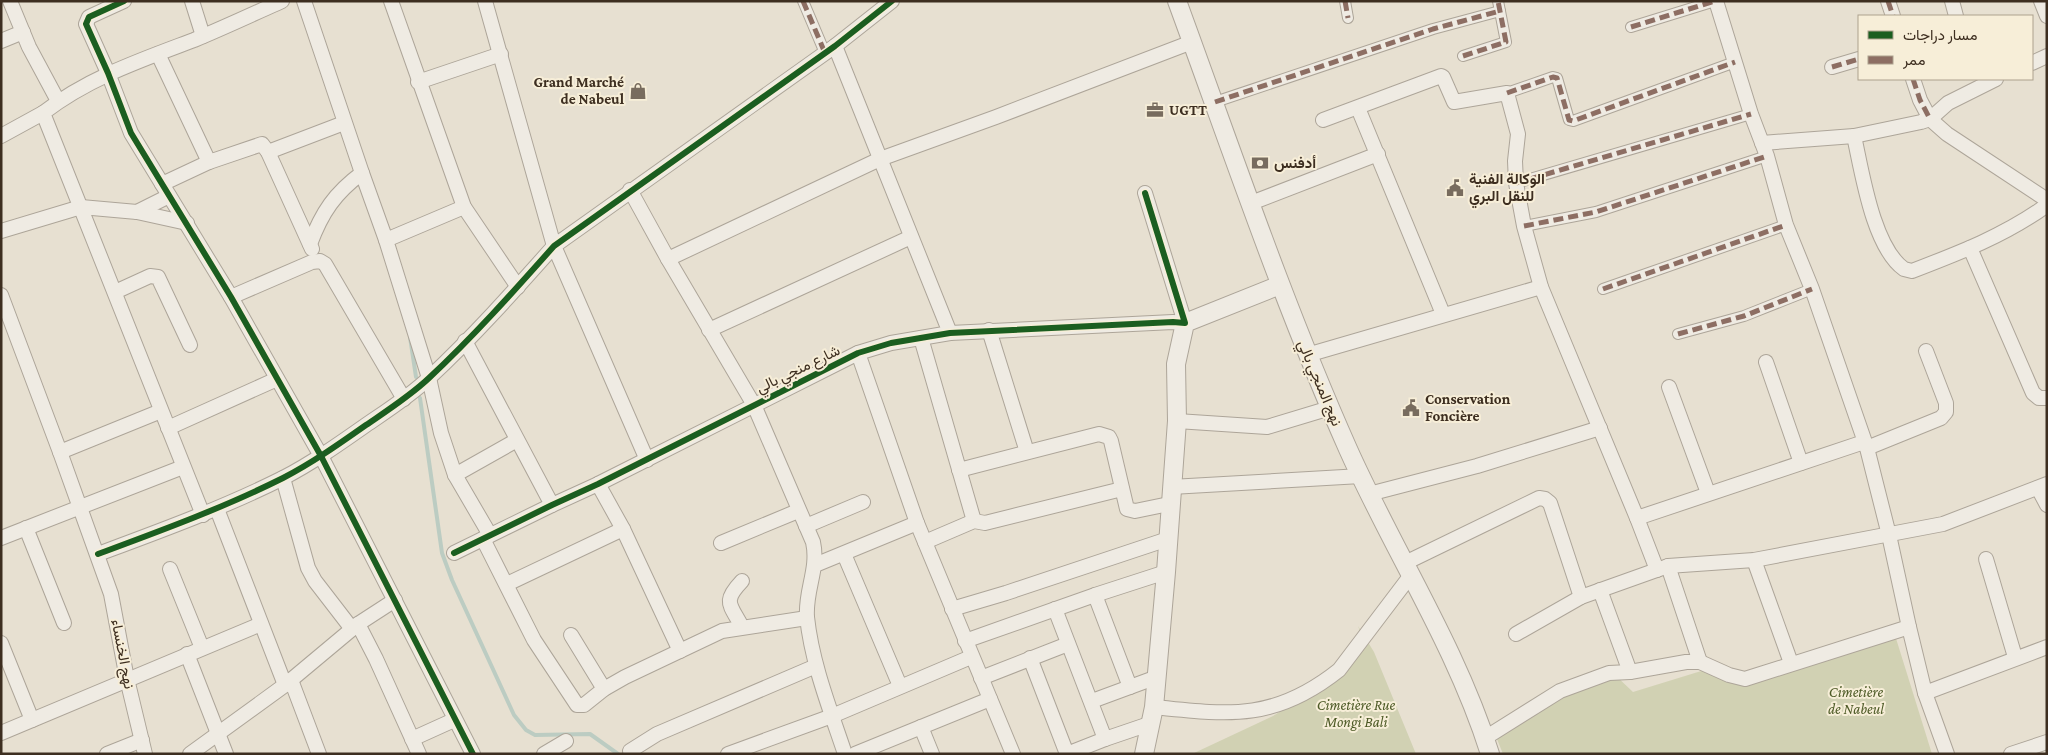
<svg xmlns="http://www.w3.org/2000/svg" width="2048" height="755" viewBox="0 0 2048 755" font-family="'Crimson Pro',Vazirmatn,serif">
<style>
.cemetery{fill:#d1d1b3}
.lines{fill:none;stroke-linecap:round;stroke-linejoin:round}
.stream{stroke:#bcccc2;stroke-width:4}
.pedestrian-casing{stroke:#ada599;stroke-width:12}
.minor-casing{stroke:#ada599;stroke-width:16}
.tertiary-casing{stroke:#ada599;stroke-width:20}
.pedestrian{stroke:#efebe3;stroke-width:10}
.minor{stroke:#efebe3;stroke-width:14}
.tertiary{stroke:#efebe3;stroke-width:18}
.quiet{stroke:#8d6e63;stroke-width:5;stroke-dasharray:10 5;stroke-linecap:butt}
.cycleway-casing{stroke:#f7eed8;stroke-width:9}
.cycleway{stroke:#1b5e20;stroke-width:6}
.labels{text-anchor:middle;stroke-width:4;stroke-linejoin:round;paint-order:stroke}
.poi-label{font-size:15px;font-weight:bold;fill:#3d2e20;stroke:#f7eed8;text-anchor:start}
.street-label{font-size:15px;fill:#3d2e20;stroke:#f7eed8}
.park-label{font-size:15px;font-style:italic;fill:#4d5a26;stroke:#f7eed8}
</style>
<rect width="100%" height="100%" fill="#e7e0d1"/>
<g class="cemetery">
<path d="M 1358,626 L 1374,652 L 1416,754 L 1192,754 L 1273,716 L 1336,677 L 1366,647 Z"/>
<path d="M 1894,632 L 1932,754 L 1503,754 L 1495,734 L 1571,688 L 1614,674 L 1633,692 L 1711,668 L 1741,682 Z"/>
</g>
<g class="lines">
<g class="stream">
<path d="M 410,337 L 416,377"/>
<path d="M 420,398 L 442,553 L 452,580 L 514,715 L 526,730 L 535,735 L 590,734 L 618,754"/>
</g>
<g class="pedestrian-casing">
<g id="pedestrian">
<path d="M 803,1 L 825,53"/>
<path d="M 1345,1 L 1348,18"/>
<path d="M 1631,27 L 1715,1"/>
<path d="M 1463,56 L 1506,42 L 1498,1"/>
<path d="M 1507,93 L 1553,77 L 1557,78 L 1569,120 L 1573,121 L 1735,62"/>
<path d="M 1215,102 L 1433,29 L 1500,11"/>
<path d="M 1516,183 L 1751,114"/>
<path d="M 1524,226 L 1596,212 L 1767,156"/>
<path d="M 1603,289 L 1786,225"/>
<path d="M 1678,334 L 1744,316 L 1812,289"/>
</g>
</g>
<g class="minor-casing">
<g id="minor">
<path d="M 10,1 L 29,47 L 58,101"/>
<path d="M 124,1 L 89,17 L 86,24 L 108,73 L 131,133 L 231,297 L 321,456 L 473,754"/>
<path d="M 192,1 L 203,36"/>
<path d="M 304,1 L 362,173 C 335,193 322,212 310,244"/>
<path d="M 391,1 L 464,207 L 518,287"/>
<path d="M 485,1 L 554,246 L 647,460"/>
<path d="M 1716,1 L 1751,114 L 1767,156 L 1786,225 L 1812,289 L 1867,448 L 1889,535 L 1909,627 L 1925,693 L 1947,754"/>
<path d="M 1888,1 L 1893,16"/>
<path d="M 1952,1 L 1956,16"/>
<path d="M 2041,1 L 2047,16"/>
<path d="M 1,41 L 23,32"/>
<path d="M 835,46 L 950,333"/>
<path d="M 158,54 L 209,162"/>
<path d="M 2032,63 L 2047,56"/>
<path d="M 1832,67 L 1859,59"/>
<path d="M 1913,79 L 1920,100 L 1930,119 L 1947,134 L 2047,200"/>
<path d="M 418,82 L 501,54"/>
<path d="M 1358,108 L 1443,314"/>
<path d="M 1323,120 L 1441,76 L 1443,77 L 1454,102 L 1507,93 L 1518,134 L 1515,161 L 1516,183 L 1524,226 L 1541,287 L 1637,518 L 1657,570"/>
<path d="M 1,136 L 43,113"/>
<path d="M 1854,136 C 1862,172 1873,247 1904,269 L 1912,271 C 1959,253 2006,235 2047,205"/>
<path d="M 1762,143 L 1854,136 L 1921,122 L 1930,119 L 1948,103 L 1996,79"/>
<path d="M 268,152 L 344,123"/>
<path d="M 362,173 L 386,240"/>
<path d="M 162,184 L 209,162 L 262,144 L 268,152 L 312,249"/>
<path d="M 630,190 L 668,259 L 754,405 L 813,542 C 819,569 805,590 807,617 C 812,664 830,709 845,754"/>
<path d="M 1251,203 L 1378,154"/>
<path d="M 464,207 L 386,240 L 429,378 L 441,433 L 455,475 L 490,535"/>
<path d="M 137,212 L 169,196"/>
<path d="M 1,231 L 81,207 L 137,212 L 187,223"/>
<path d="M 1970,248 L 2033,393 L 2039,398 L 2047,398"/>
<path d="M 668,259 L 880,159 L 996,117 L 1192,42"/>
<path d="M 115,292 L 150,276 L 158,277 L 190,345"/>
<path d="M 1,295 L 60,452 L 111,594 L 127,679 L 145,754"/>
<path d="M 231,297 L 312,262 L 320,261 L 325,264 L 404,399"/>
<path d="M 709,330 L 911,237"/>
<path d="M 989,330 L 1027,452"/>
<path d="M 921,338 L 974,521"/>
<path d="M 465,341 L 552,505"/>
<path d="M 858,353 L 917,523 L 1013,754"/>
<path d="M 1307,355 L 1541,287"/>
<path d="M 1766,362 L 1801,463"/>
<path d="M 1669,387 L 1708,493"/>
<path d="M 1177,421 L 1267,427 L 1330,408"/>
<path d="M 168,428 L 277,379"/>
<path d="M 1867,448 L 1941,418 L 1946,412 L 1946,403 L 1926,351"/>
<path d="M 60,452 L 161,411"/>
<path d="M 959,470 L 1099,434 L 1109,437 L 1111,441 L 1127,509 L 1135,511 L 1169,504"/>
<path d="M 455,475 L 517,440"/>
<path d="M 283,478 L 308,568 L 315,581 L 352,629"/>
<path d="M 598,484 L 623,529 L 680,651"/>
<path d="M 1171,487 L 1361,476"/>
<path d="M 2038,488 L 2047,505"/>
<path d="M 1369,494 L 1477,466 L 1600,428"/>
<path d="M 217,509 L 285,685"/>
<path d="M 203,515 L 43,113 C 88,78 141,60 194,40 C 223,28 253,14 282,1"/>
<path d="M 1637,518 L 1864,442"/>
<path d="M 806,526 L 863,502"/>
<path d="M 26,528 L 64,623"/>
<path d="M 1,538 L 183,467"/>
<path d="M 483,539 L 534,640 L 577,705 L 584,705 L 604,689 L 625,677 L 722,631 L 807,618"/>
<path d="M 925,542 L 974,521 L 985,523 L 1122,489"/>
<path d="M 721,543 L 798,511"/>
<path d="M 454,553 L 552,505 L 598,484 L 858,353 L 891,343 L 950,333 L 1173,322 L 1185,323 L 1145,193"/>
<path d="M 98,554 C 160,531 223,508 283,478 C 312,463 339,444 366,425 C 388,410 410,396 429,378 C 473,337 514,291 554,246 L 835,46 L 892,1"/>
<path d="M 844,554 L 900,686"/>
<path d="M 1986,559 L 2015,657"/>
<path d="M 1754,560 L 1791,663"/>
<path d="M 1405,563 L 1539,498 L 1545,499 L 1550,503 L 1581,597"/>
<path d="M 815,565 L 917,523"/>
<path d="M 1668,566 L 1700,662"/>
<path d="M 170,569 L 202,648"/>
<path d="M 742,581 C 722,602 730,604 742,627"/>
<path d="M 507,584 L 623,529"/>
<path d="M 1600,590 L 1630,672"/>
<path d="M 1095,595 L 1130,687"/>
<path d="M 952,609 L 1006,593 L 1168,539"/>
<path d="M 1055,609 L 1105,739 L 1152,723"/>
<path d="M 358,624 L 376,659 L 419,754"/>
<path d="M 1516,634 L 1581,597 L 1668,566 L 1754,560 L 1943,524 L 2047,484"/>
<path d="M 571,635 L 604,689"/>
<path d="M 965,641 L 1095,595 L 1166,572"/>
<path d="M 1,643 L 32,720"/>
<path d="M 187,654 L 226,754"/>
<path d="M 1030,658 L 1067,754 L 1105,739"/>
<path d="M 981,678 L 1068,644"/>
<path d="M 291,680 L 319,754"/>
<path d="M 1925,693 L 2047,647"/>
<path d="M 1092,701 L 1157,677"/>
<path d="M 1154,707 C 1230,715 1275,721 1339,670 L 1411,575"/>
<path d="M 921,727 L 932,754"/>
<path d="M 1,733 L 261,624"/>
<path d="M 1485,738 L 1560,691 L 1609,673 L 1630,672 L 1686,662 L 1700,662 L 1729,675 L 1745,679 L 1909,627"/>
<path d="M 412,739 L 454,720"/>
<path d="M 630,751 L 657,734 L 816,666"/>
<path d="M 107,754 L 142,740"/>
<path d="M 190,754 L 285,685 L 358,624 L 395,600"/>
<path d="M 544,754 L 566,741"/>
<path d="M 728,754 L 832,716 L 971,657"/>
<path d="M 855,754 L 990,699"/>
<path d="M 2011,754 L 2047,742"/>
</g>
</g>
<g class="tertiary-casing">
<g id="tertiary">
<path d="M 1177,1 C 1232,151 1283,303 1348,449 C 1394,552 1456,646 1490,754"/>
<path d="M 1144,754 L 1154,707 L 1166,572 L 1177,421 L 1176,364 L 1185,323 L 1280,285"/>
</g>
</g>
<use href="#pedestrian" class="pedestrian"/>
<use href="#minor" class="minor"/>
<use href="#tertiary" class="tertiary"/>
<g class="quiet">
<path d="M 803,1 L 825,53"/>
<path d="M 1345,1 L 1348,18"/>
<path d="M 1888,1 L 1893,16"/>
<path d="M 1631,27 L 1715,1"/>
<path d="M 1463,56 L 1506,42 L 1498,1"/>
<path d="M 1832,67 L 1859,59"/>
<path d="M 1913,79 L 1920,100 L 1930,119"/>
<path d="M 1507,93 L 1553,77 L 1557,78 L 1569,120 L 1573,121 L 1735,62"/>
<path d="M 1215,102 L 1433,29 L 1500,11"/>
<path d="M 1516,183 L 1751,114"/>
<path d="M 1524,226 L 1596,212 L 1767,156"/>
<path d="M 1603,289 L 1786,225"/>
<path d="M 1678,334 L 1744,316 L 1812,289"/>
</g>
<g class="cycleway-casing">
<g id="cycleway">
<path d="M 124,1 L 89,17 L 86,24 L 108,73 L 131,133 L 231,297 L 321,456 L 473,754"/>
<path d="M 454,553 L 552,505 L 598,484 L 858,353 L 891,343 L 950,333 L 1173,322 L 1185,323 L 1145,193"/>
<path d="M 98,554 C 160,531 223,508 283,478 C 312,463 339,444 366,425 C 388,410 410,396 429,378 C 473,337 514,291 554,246 L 835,46 L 892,1"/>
</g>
</g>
<use href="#cycleway" class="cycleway"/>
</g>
<defs>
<g id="shop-bare" transform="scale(1.35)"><path d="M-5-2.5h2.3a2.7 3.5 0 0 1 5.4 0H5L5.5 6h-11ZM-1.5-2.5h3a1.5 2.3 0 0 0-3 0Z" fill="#786c5e" stroke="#f7eed8" stroke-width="2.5" paint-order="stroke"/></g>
<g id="office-bare" transform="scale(1.35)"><path d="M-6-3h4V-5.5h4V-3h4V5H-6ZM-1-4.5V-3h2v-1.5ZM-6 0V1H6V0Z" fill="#786c5e" stroke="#f7eed8" stroke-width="2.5" paint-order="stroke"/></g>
<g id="bank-bare" transform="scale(1.35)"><path d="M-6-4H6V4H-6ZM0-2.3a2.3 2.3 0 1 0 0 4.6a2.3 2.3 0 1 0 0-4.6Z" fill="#786c5e" stroke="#f7eed8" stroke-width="2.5" paint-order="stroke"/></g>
<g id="civic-bare" transform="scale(1.35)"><path d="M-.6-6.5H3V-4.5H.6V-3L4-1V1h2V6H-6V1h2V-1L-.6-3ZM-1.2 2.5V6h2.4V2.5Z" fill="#786c5e" stroke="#f7eed8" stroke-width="2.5" paint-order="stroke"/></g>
</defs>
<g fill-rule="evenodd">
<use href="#shop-bare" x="638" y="91"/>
<use href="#office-bare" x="1155" y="110"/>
<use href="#bank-bare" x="1260" y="163"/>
<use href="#civic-bare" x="1455" y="188"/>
<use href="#civic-bare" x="1411" y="408"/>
</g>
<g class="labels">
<g class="poi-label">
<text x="624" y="87" text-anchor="end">Grand Marché<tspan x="624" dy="17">de Nabeul</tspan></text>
<text x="1169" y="115">UGTT</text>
<text x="1274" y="168">أدفنس</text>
<text x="1469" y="184">الوكالة الفنية<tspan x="1469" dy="17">للنقل البري</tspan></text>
<text x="1425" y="404">Conservation<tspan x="1425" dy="17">Foncière</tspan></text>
</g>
<g class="street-label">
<text transform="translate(798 369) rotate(-26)" y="5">شارع منجي بالي</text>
<text transform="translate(1320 383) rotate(67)" y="5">نهج المنجي بالي</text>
<text transform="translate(123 654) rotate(79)" y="5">نهج الخنساء</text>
</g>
<g class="park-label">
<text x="1856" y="697">Cimetière<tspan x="1856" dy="17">de Nabeul</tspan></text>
<text x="1356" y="710">Cimetière Rue<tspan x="1356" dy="17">Mongi Bali</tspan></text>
</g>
</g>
<rect width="2048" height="755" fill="none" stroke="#3d2e20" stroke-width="5"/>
<rect x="1858" y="15" width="175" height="65" fill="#f7eed8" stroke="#ada18e"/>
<rect x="1868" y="31" width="25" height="8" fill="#1b5e20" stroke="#ada18e"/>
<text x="1903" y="40" font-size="15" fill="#3d2e20">مسار دراجات</text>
<rect x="1868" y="56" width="25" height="8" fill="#8d6e63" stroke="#ada18e"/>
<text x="1903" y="65" font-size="15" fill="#3d2e20">ممر</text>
</svg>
